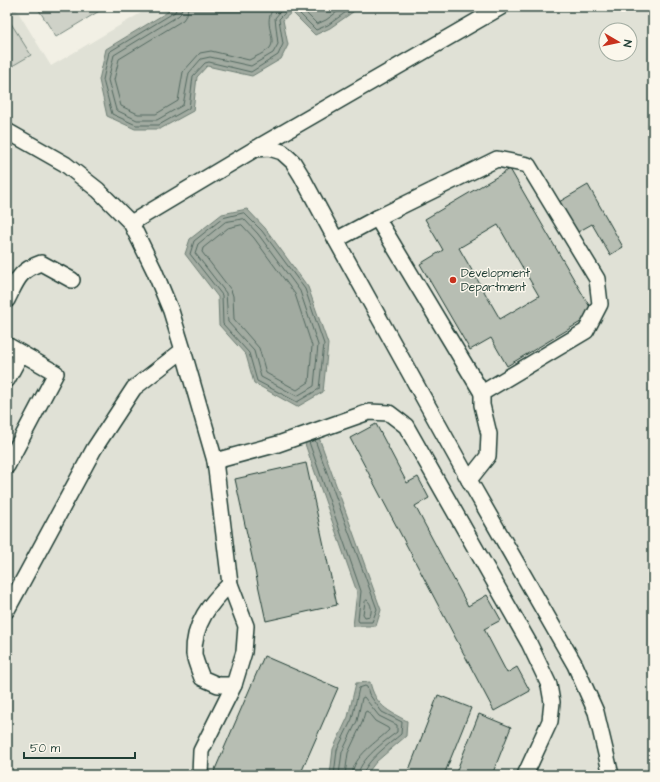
<svg xmlns="http://www.w3.org/2000/svg" width="660" height="782" viewBox="0 0 660 782" font-family="'Architects Daughter',sans-serif">
<style>
.built{fill:#e0e1d6;fill-rule:evenodd}
.green{fill:#cfd2c8;stroke:#77887e}
.water{fill:#a2aba1;stroke:#6e7f75}
.lines{fill:none;stroke-linecap:round;stroke-linejoin:round}
.shore{stroke:#536960;stroke-width:1}
.building{fill:#b7beb3;stroke:#1f3d34;fill-rule:evenodd}
.minor-casing{stroke:#1f3d34;stroke-width:18}
.minor{stroke:#fbf7ec;stroke-width:15}
.poi-dot{fill:#c8321e;stroke:#fbf7ec;stroke-width:1.5}
.labels{text-anchor:middle;stroke-width:3;stroke-linejoin:round;paint-order:stroke}
.poi-label{font-size:12px;fill:#1f3d34;stroke:#fbf7ec;text-anchor:start}
</style>
<rect width="100%" height="100%" fill="#f2f0e5"/>
<filter id="ink" filterUnits="userSpaceOnUse"><feTurbulence type="fractalNoise" baseFrequency=".025" numOctaves="2"/><feDisplacementMap in="SourceGraphic" scale="8" xChannelSelector="R" yChannelSelector="G"/><feConvolveMatrix kernelMatrix="1 2 1 2 8 2 1 2 1" color-interpolation-filters="sRGB"/></filter>
<g filter="url(#ink)">
<path class="built" d="M 7,7 L 15,7 L 51,66 L 151,7 L 653,7 L 653,775 L 7,775 ZM 606,30 L 630,30 L 630,54 L 606,54 Z"/>
<g class="green">
<path d="M 37,7 L 106,7 L 56,37 Z"/>
<path d="M 7,17 L 31,55 L 7,69 Z"/>
</g>
<g class="water">
<path d="M 176,7 L 360,7 L 330,28 L 315,35 L 292,12 L 283,20 L 288,45 L 281,59 L 252,76 L 207,66 L 197,77 L 193,111 L 160,129 L 135,129 L 107,116 L 99,80 L 106,49 Z"/>
<path d="M 247,209 L 265,228 L 308,287 L 328,344 L 323,392 L 297,407 L 254,383 L 246,355 L 219,325 L 218,297 L 185,254 L 190,239 L 222,214 Z"/>
<path d="M 317,432 L 381,610 L 376,626 L 353,626 L 357,592 L 304,441 Z"/>
<path d="M 370,682 C 375,705 388,711 407,721 L 406,736 L 376,762 L 366,775 L 330,775 L 333,749 L 348,717 L 356,683 Z"/>
</g>
<g class="lines">
<g class="shore">
<path d="M 177,7 L 175,12 L 109,52 L 103,80 L 112,114 L 136,125 L 159,125 L 189,108 L 193,76 L 205,63 L 209,62 L 251,72 L 278,55 L 283,44 L 279,19 L 289,9 L 295,9 L 316,30 L 328,25 L 353,7"/>
<path d="M 182,7 L 181,13 L 178,16 L 114,55 L 108,80 L 116,110 L 137,120 L 157,120 L 183,105 L 189,73 L 201,59 L 210,57 L 251,66 L 273,53 L 278,44 L 275,18 L 284,7"/>
<path d="M 188,7 L 187,14 L 183,20 L 119,59 L 114,80 L 121,106 L 138,114 L 156,114 L 178,101 L 183,72 L 200,53 L 211,51 L 249,60 C 255,57 264,53 269,49 C 279,39 260,22 275,7"/>
<path d="M 300,7 L 317,24 L 326,20 L 344,7"/>
<path d="M 244,213 L 262,231 L 305,289 L 324,344 L 319,389 L 297,402 L 257,381 L 249,353 L 223,324 L 222,295 L 190,254 L 194,241 L 223,218 Z"/>
<path d="M 244,219 L 258,234 L 300,291 L 318,345 L 314,386 L 297,396 L 261,377 L 254,351 L 228,322 L 226,293 L 195,253 L 198,244 L 225,222 Z"/>
<path d="M 242,225 L 254,238 L 295,294 L 312,346 L 309,382 L 297,390 L 266,373 L 259,348 L 234,319 L 233,296 L 231,290 L 202,252 L 203,248 L 228,228 Z"/>
<path d="M 309,442 L 361,591 L 358,620 L 359,622 L 372,622 L 377,609 L 315,440"/>
<path d="M 367,600 C 372,604 372,611 370,616 L 365,617 L 363,614 L 365,602 Z"/>
<path d="M 334,775 L 337,750 L 352,719 L 359,688 L 365,686 L 367,687 L 369,694 L 382,712 L 402,722 L 401,734 C 391,743 365,761 363,775"/>
<path d="M 339,775 L 342,752 L 357,721 L 362,698 L 364,697 L 379,716 L 397,725 L 397,732 C 385,741 359,760 358,775"/>
<path d="M 345,775 L 348,753 L 362,723 L 365,712 L 367,711 L 375,721 L 388,728 L 389,730 C 377,742 353,756 352,775"/>
</g>
</g>
<g class="building">
<path d="M 510,169 L 594,314 L 507,366 L 491,338 L 470,350 L 420,264 L 443,250 L 425,219 ZM 498,225 L 539,296 L 500,319 L 459,248 Z"/>
<path d="M 588,185 L 623,247 L 610,255 L 592,224 L 576,233 L 559,202 Z"/>
<path d="M 376,424 L 407,483 L 418,477 L 429,498 L 415,506 L 468,606 L 487,595 L 501,620 L 484,629 L 507,673 L 517,667 L 530,691 L 494,711 L 350,438 Z"/>
<path d="M 306,463 L 337,605 L 266,621 L 235,479 Z"/>
<path d="M 264,656 L 338,688 L 300,775 L 215,775 L 213,774 Z"/>
<path d="M 438,695 L 471,708 L 444,775 L 407,775 Z"/>
<path d="M 479,714 L 511,727 L 492,775 L 455,775 Z"/>
</g>
<g class="lines">
<g class="minor-casing">
<g id="minor">
<path d="M 7,131 L 65,164 L 98,190 L 131,223 L 154,270 L 171,311 L 183,350 L 134,388 L 94,449 L 7,610"/>
<path d="M 255,149 L 269,148 L 282,152 L 293,162 L 301,175 L 336,240 L 469,480 L 575,665 L 596,712 L 611,775"/>
<path d="M 377,218 L 482,393"/>
<path d="M 131,223 L 255,149 L 501,7"/>
<path d="M 336,240 L 377,218 L 497,159 L 528,165 L 597,279 L 600,304 L 586,331 L 482,393 L 482,405 L 489,434 L 488,456 L 469,480"/>
<path d="M 7,300 C 17,281 18,271 41,263 L 72,280"/>
<path d="M 7,345 L 56,373 L 7,466"/>
<path d="M 183,350 L 215,461 L 230,584 L 246,626 L 244,652 L 234,685 L 201,751 L 200,775"/>
<path d="M 7,380 L 21,354"/>
<path d="M 215,461 L 278,444 L 369,412 L 389,413 L 406,426 L 529,643 L 549,685 L 552,702 L 550,721 L 525,775"/>
<path d="M 230,584 C 210,603 193,624 194,654 C 195,661 199,670 202,678 L 218,685 L 234,685"/>
</g>
</g>
<use href="#minor" class="minor"/>
</g>
</g>
<circle class="poi-dot" cx="453" cy="280" r="4"/>
<g class="labels">
<g class="poi-label">
<text x="461" y="277">Development<tspan x="461" dy="14">Department</tspan></text>
</g>
</g>
<rect width="660" height="782" fill="none" stroke="#fbf7ec" stroke-width="24"/>
<rect x="12" y="12" width="636" height="758" fill="none" stroke="#1f3d34" stroke-width="1.5" filter="url(#ink)"/>
<g transform="translate(618 42) rotate(99)"><circle r="19" fill="#fbf7ec" stroke="#a3ada2"/>
<path d="M0-3L7 15L0 10L-7 15Z" fill="#c8321e"/>
<text y="-6" font-size="11" font-weight="bold" text-anchor="middle" fill="#1f3d34">N</text>
</g>
<path d="M24 752v6h111v-6" fill="none" stroke="#1f3d34" stroke-width="2"/>
<text x="30" y="752" font-size="12" fill="#1f3d34" stroke="#fbf7ec" stroke-width="3" paint-order="stroke">50 m</text>
</svg>
